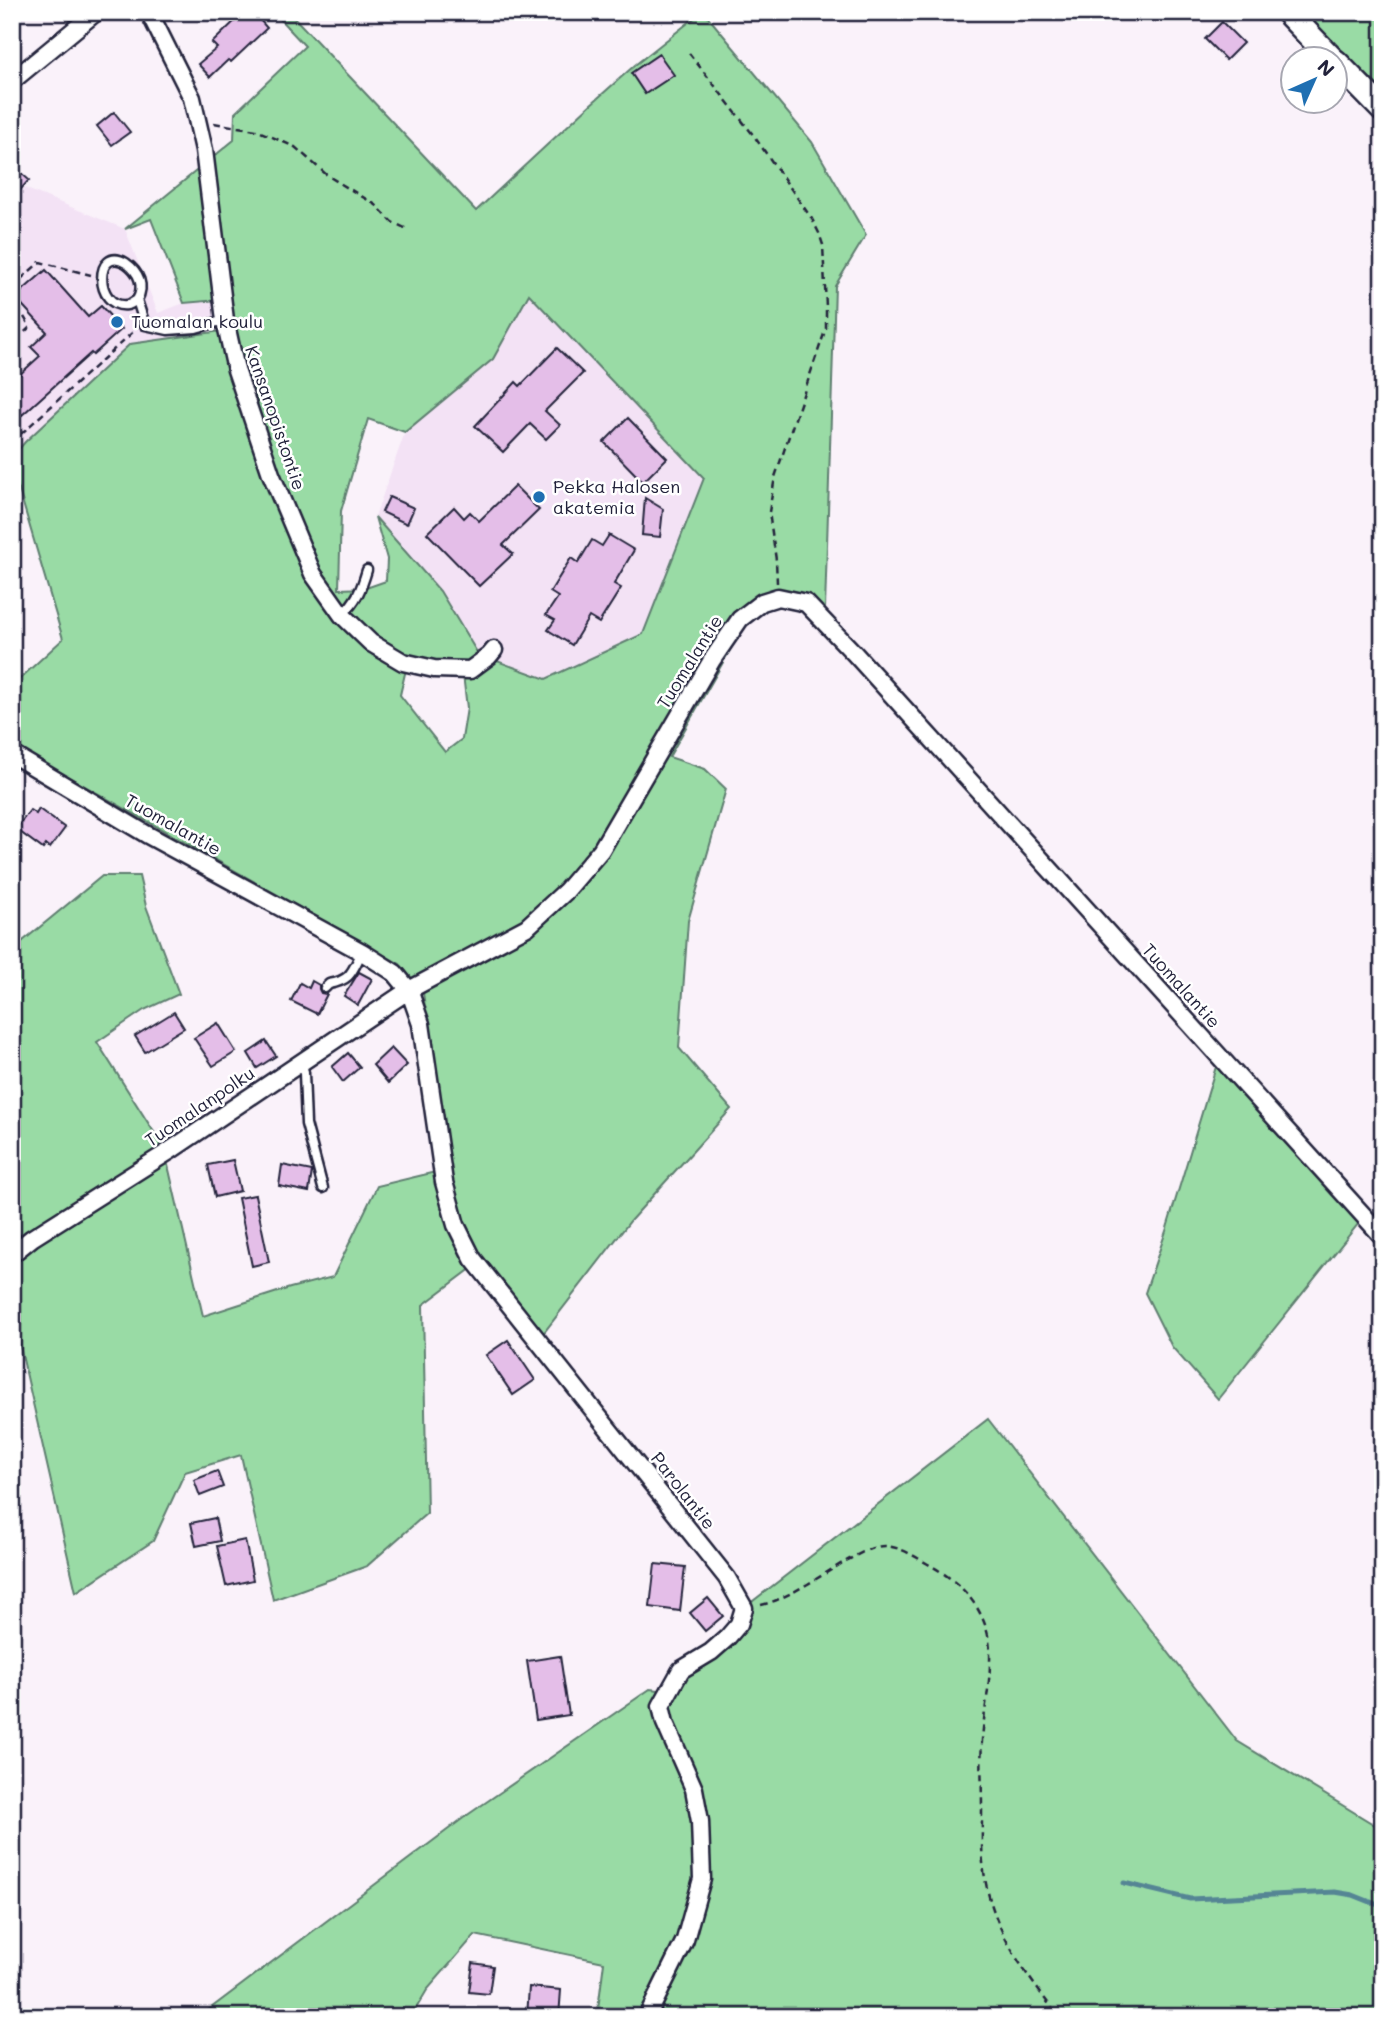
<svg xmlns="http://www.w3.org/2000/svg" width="1395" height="2029" viewBox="0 0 1395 2029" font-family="Mali,sans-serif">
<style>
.built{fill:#f3e2f5}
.green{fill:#99dba5;stroke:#5e7e70;stroke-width:2;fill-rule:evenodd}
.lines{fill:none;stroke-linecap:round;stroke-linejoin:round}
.stream{stroke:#548594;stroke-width:5}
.building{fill:#e4bee8;stroke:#22223b;stroke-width:2}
.lane-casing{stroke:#22223b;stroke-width:13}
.street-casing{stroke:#22223b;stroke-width:21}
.secondary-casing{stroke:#22223b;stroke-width:28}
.path{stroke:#22223b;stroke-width:2.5;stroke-dasharray:7 5;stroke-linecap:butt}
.lane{stroke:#fff;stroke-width:8}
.street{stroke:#fff;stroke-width:16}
.secondary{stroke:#fff;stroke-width:23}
.poi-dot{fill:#1f6fb2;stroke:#fff;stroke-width:2.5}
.labels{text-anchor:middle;stroke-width:5;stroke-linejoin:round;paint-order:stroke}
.poi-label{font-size:18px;fill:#22223b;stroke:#fff;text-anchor:start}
.street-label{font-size:18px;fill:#22223b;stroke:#fff}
</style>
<rect width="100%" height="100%" fill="#faf2fa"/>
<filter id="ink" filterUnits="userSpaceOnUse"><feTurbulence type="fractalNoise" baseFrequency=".0143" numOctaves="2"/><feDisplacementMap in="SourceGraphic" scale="14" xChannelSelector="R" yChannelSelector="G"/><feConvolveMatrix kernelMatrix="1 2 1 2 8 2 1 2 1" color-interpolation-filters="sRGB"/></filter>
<g filter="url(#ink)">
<g class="built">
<path d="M 12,183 L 125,229 L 158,313 L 184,303 L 218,300 L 222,331 L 25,442 L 12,457 Z"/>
<path d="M 529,293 L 704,478 L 643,634 L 546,679 L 478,654 L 440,591 L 375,517 L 405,432 L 493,359 Z"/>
</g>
<g class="green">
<path d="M 273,12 L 289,12 L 476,211 L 590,105 L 635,65 L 702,12 L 704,12 L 812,142 L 866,235 L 835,286 L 825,609 L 802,612 L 782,604 L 762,610 L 746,622 L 669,757 L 705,769 L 726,789 L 688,921 L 679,1048 L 731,1109 L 631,1220 L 542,1335 L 484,1259 L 423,1305 L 427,1513 L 367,1566 L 273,1600 L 241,1455 L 185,1472 L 153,1541 L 76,1592 L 12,1311 L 12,950 L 102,876 L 139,876 L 146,906 L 179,994 L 144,1010 L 97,1042 L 164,1148 L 203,1316 L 290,1288 L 333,1277 L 377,1186 L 448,1169 L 423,993 L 400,964 L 12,745 L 12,686 L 63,639 L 12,466 L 12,457 L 25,442 L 130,344 L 222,331 L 218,300 L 184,303 L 151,219 L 125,229 L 234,140 L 235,113 L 305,46 ZM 529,294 L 704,478 L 643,634 L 546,679 L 478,654 L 440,591 L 375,517 L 387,559 L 386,581 L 366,588 L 339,589 L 341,511 L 368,419 L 405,432 L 493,359 ZM 409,656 L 443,666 L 462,666 L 467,708 L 462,739 L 445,752 L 400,695 Z"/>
<path d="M 1303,12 L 1383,12 L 1383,94 Z"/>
<path d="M 1218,1060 L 1362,1219 L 1218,1399 L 1172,1347 L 1145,1293 L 1167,1228 Z"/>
<path d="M 988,1419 L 1237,1741 L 1383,1830 L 1383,2008 L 1379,2017 L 597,2017 L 604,1962 L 475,1935 L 427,1990 L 411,2017 L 199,2017 L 466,1816 L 650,1689 L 669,1691 L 711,1652 L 744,1608 Z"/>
</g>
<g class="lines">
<path class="stream" d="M 1124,1883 L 1190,1899 L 1335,1892 L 1353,1895 L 1383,1907"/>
</g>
<g class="building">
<path d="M 244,12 L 253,12 L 267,28 L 231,62 L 228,60 L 210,77 L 198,64 L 217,48 L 212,43 Z"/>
<path d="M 1222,22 L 1243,43 L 1226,60 L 1205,39 Z"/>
<path d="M 659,54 L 674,75 L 645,94 L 631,73 Z"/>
<path d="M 114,112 L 130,132 L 112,145 L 97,126 Z"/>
<path d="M 12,165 L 29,180 L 12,199 Z"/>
<path d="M 46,270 L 88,317 L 101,306 L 122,329 L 93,355 L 91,353 L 22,415 L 12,403 L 12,367 L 19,375 L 40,356 L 31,347 L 47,332 L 15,297 Z"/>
<path d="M 557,348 L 583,373 L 545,411 L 560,425 L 546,439 L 530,424 L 503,452 L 475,426 L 516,382 L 520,386 Z"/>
<path d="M 628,418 L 667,458 L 643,482 L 604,442 Z"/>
<path d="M 515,486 L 539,510 L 503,545 L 513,554 L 479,586 L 427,533 L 454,507 L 464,518 L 470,512 L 479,521 Z"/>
<path d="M 389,497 L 414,508 L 407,524 L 382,512 Z"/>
<path d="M 645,498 L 663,509 L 660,537 L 642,535 Z"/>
<path d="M 609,535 L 634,550 L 614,584 L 621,588 L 599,623 L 589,617 L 572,645 L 548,630 L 555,620 L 546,615 L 558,597 L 550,592 L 571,558 L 578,563 L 592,540 L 602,546 Z"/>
<path d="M 39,809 L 65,828 L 50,848 L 46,845 L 43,849 L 16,829 L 30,810 L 36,814 Z"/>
<path d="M 359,972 L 372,979 L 358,1005 L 344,996 Z"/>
<path d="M 312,981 L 319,985 L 319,989 L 321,993 L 327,994 L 317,1014 L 291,1001 L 300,983 L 309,988 Z"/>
<path d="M 174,1012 L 184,1028 L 145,1052 L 135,1036 Z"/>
<path d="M 218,1023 L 236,1052 L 213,1066 L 194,1038 Z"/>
<path d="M 266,1041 L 276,1056 L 257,1068 L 248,1053 Z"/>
<path d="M 391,1048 L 407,1065 L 388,1083 L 373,1065 Z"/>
<path d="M 348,1053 L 360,1067 L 343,1082 L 332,1067 Z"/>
<path d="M 233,1160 L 240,1191 L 215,1197 L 208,1165 Z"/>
<path d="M 282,1165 L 312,1171 L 309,1192 L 279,1186 Z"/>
<path d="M 255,1195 L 269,1262 L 252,1266 L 238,1198 Z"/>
<path d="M 508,1340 L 535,1380 L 513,1395 L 486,1355 Z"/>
<path d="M 217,1471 L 223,1487 L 200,1496 L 194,1480 Z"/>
<path d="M 215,1518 L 220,1541 L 196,1546 L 191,1523 Z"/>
<path d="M 245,1540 L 253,1580 L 226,1586 L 217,1546 Z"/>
<path d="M 655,1564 L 685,1567 L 680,1611 L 650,1607 Z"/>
<path d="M 708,1598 L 723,1616 L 705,1631 L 690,1613 Z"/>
<path d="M 560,1656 L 569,1715 L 536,1720 L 527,1661 Z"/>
<path d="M 473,1963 L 493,1966 L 489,1994 L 469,1992 Z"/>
<path d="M 529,1987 L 561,1990 L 559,2017 L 527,2017 Z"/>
</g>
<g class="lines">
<g class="lane-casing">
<g id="lane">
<path d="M 137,300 C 133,302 130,305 127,305 C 94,309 94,244 126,263 C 139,272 145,286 137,300 L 145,325 L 168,330 L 196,328 L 225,320"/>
<path d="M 342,615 C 357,600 361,590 367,570"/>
<path d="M 325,988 L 329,984 C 352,980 352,971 362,952"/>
<path d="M 302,1062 L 304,1073 L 306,1124 L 323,1188"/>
</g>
</g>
<g class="street-casing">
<g id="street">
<path d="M 149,12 L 192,98 L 204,150 L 225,320 L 236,370 L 271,474 L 313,574 L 342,615 L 371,643 L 403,662 L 434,669 L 470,670 L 489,656 L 494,650"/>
<path d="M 12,81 L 96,12"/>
<path d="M 12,754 L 146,834 L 362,952 L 395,973 L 409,990 L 527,927 L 566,891 L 601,850 L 712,660 L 740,619 L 762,602 L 778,597 L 806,603 L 854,653 L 1383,1237"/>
<path d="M 12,1254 L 32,1238 L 168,1152 L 409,990 L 421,1024 L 444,1182 L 456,1225 L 473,1259 L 727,1578 L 744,1608 L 739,1624 L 727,1638 L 711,1652 L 681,1670 L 661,1706 L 665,1723 L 694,1789 L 700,1821 L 702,1879 L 685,1940 L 647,2017"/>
</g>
</g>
<g class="secondary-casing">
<g id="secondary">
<path d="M 1287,12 L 1333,60"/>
<path d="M 1336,62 L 1383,110"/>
</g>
</g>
<g class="path">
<path d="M 689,53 L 754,136 L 812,219 L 819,233 L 823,245 L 826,307 L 826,328 L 775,477 L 769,512 L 776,560 L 777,583"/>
<path d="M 214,123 L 256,130 L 295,147 L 328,176 L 376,205 L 392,222 L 409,230"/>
<path d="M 12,287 L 40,262 L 91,275"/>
<path d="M 12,296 L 30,327 L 12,344"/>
<path d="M 12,442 L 134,331"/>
<path d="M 761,1605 C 786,1600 823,1574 846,1561 C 858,1555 871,1546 885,1546 C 901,1547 914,1556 928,1564 C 966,1585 992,1615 990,1661 C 990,1684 985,1707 983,1729 C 980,1756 982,1782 982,1809 C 982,1832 981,1855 985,1878 C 994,1932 1026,1975 1059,2017"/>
</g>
<use href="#lane" class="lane"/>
<use href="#street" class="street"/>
<use href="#secondary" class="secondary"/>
</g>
</g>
<g class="poi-dot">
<circle cx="117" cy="322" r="7"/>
<circle cx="539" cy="497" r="7"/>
</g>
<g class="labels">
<g class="poi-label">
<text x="131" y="328">Tuomalan koulu</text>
<text x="553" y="493">Pekka Halosen<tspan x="553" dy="21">akatemia</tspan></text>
</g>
<g class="street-label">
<text transform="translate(275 418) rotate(71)" y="6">Kansanopistontie</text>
<text transform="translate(690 662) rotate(-58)" y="6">Tuomalantie</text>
<text transform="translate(173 825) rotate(29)" y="6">Tuomalantie</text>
<text transform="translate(1181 986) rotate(48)" y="6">Tuomalantie</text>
<text transform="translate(200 1107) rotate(-34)" y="6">Tuomalanpolku</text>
<text transform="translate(683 1491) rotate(52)" y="6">Parolantie</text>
</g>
</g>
<rect width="1395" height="2029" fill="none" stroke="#fff" stroke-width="42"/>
<rect x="21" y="21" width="1353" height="1987" fill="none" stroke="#22223b" stroke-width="2.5" filter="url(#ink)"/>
<g transform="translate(1314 80) rotate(45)"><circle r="33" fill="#ffffff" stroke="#a7a7b1" stroke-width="2"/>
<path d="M0-5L12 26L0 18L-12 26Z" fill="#1f6fb2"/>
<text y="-10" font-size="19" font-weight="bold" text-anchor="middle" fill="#22223b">N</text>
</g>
</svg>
